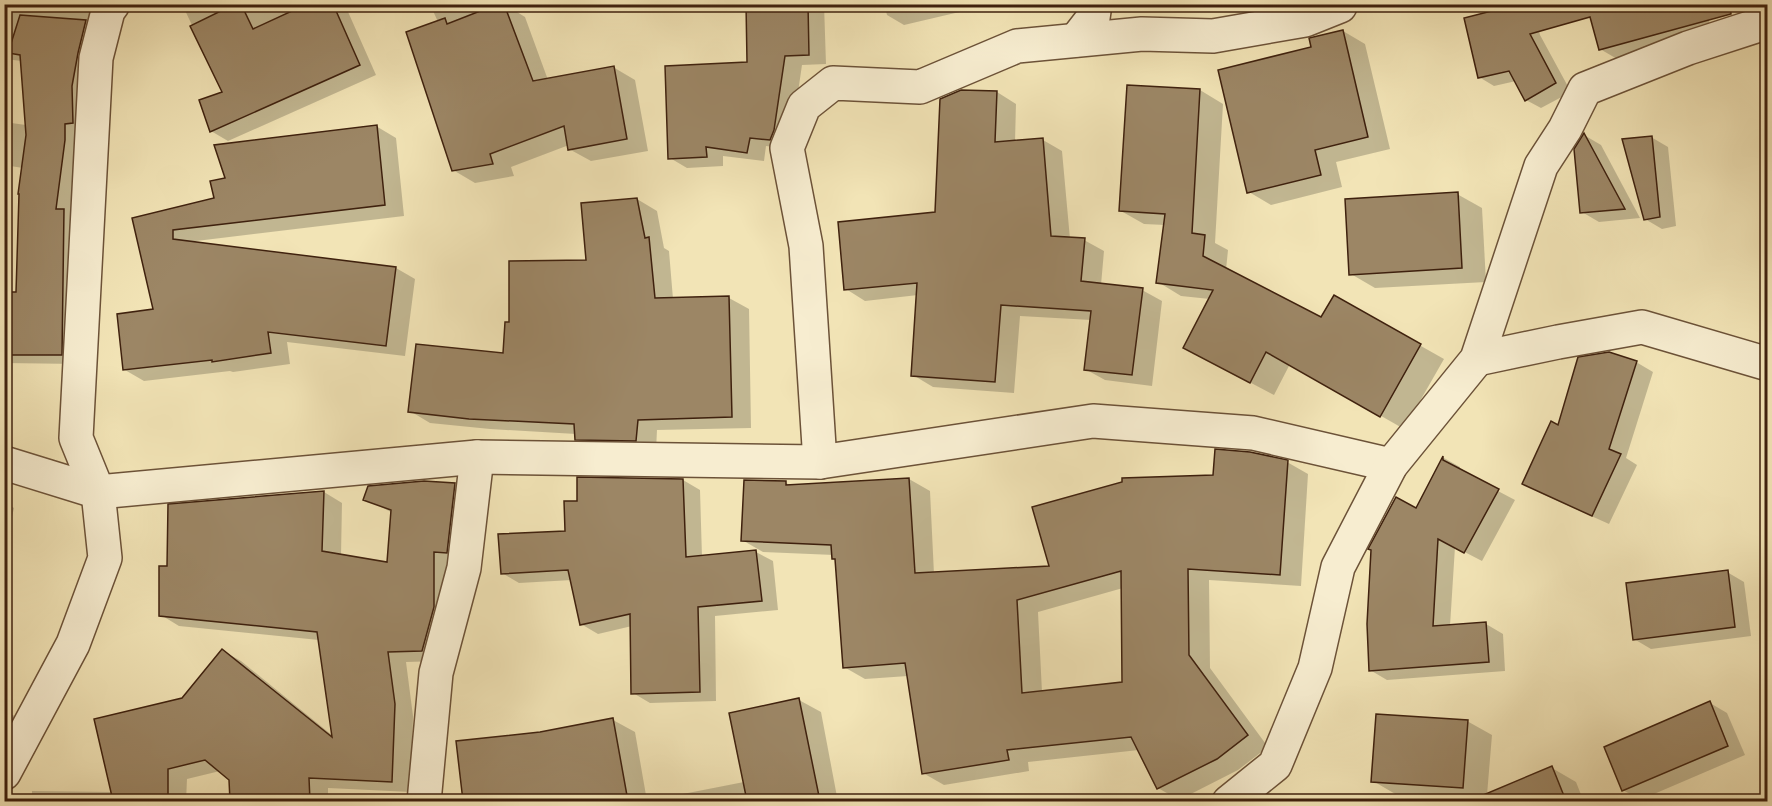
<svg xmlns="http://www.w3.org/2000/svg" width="1772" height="806" viewBox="0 0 1772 806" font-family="Vollkorn,serif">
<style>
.shadow{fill:#0003;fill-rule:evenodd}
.building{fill:#9c8665;stroke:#3f210e;stroke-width:1.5;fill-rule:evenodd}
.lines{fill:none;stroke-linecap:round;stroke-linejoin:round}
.minor-casing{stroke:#6c5238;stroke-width:36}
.minor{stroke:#f7edd0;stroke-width:33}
</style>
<rect width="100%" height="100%" fill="#f2e4b6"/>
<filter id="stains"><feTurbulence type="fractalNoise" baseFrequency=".00333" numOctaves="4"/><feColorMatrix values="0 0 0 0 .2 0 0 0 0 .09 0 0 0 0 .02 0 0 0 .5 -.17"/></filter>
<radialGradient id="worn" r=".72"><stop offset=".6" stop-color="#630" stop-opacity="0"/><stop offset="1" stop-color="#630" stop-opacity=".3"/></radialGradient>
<g class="shadow">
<path d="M 4,4 L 106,4 L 78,364 L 4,363 L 4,330 L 8,331 L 18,293 L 23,168 L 4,165 L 4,122 L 26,125 L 22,61 L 4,59 Z"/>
<path d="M 182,4 L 347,4 L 345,5 L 376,75 L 228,141 L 211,131 L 224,93 Z"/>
<path d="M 430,4 L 514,4 L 517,12 L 525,17 L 548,80 L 613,67 L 635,80 L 648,151 L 591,161 L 569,149 L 569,145 L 511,167 L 514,176 L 475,183 L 453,170 L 438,22 Z"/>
<path d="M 747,4 L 824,4 L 826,64 L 802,65 L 791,140 L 787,149 L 766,146 L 764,161 L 723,156 L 723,166 L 687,168 L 670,158 L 749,63 Z"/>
<path d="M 884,4 L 967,4 L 968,10 L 904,25 L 887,15 Z"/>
<path d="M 1705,4 L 1713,38 L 1624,63 L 1600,49 Z"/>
<path d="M 1535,15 L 1540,35 L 1571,92 L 1541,108 L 1526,100 L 1516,81 L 1494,86 L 1479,77 Z"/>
<path d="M 1343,31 L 1365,44 L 1390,149 L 1336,162 L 1342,187 L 1271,205 L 1249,192 L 1313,48 Z"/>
<path d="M 1200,90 L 1223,104 L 1215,243 L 1228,250 L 1226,270 L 1322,319 L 1334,297 L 1444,359 L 1404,429 L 1290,364 L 1274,395 L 1185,348 L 1210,299 L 1181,296 L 1158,282 L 1165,225 L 1144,224 L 1121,211 Z"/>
<path d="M 997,92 L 1016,104 L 1015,142 L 1043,140 L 1062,151 L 1070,239 L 1084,240 L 1104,251 L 1101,285 L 1142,290 L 1162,301 L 1152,386 L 1105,380 L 1085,369 L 1091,320 L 1020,316 L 1014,393 L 933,387 L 913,375 L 918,295 L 865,301 L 846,289 L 937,213 Z"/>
<path d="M 376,126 L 396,138 L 404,216 L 188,242 L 396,268 L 415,279 L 405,356 L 287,342 L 290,364 L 233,372 L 230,371 L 144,381 L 125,370 L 155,311 L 134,219 L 215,199 Z"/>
<path d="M 1584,135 L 1601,145 L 1640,218 L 1599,222 L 1582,212 Z"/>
<path d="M 1651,137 L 1668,147 L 1676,226 L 1662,229 L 1645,219 Z"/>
<path d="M 1457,194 L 1482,208 L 1486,282 L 1375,288 L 1351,274 Z"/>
<path d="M 637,199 L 657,211 L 664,248 L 669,251 L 673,299 L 729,298 L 749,309 L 751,428 L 657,430 L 656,451 L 596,450 L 576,439 L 576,434 L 490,429 L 430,423 L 410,411 L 504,355 L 511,324 L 588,261 Z"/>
<path d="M 1636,362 L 1653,372 L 1626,458 L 1637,465 L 1609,524 L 1540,493 L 1523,483 L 1559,427 Z"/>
<path d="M 1444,458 L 1460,467 L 1460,471 L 1515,500 L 1482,561 L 1455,547 L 1450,626 L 1486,624 L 1503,634 L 1505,671 L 1387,680 L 1370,670 L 1416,510 Z"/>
<path d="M 1287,462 L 1308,474 L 1301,586 L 1209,580 L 1210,668 L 1268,747 L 1238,770 L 1179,800 L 1158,788 L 1139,750 L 1028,762 L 1029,771 L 944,785 L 923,773 L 908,676 L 865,679 L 844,667 L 837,560 L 834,558 L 834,555 L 763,552 L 742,540 L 786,483 L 792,486 L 909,479 L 930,491 L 934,574 L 1051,567 L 1214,476 ZM 1123,588 L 1123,684 L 1042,692 L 1038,612 Z"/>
<path d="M 683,480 L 700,490 L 702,557 L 756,552 L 773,561 L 778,610 L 715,616 L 716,701 L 650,703 L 633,693 L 632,626 L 598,634 L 581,624 L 572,580 L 519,583 L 502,573 L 566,533 L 579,502 Z"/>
<path d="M 455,485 L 473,495 L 441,661 L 406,662 L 413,716 L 411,792 L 328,788 L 328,802 L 231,802 L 231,780 L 220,771 L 187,779 L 186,802 L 32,802 L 32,791 L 113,792 L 223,651 L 241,661 L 333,736 L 319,640 L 179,626 L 161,615 L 169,568 L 324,492 L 342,503 L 341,556 L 388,564 L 393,513 L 365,499 Z"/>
<path d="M 4,502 L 14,508 L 4,550 Z"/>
<path d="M 1727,572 L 1744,582 L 1751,636 L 1651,649 L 1634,639 Z"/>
<path d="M 799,700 L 821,712 L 838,802 L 464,802 L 458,742 L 540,733 L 613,720 L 635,732 L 647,801 L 744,782 Z"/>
<path d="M 1710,703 L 1727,713 L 1745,755 L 1640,800 L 1623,790 Z"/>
<path d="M 4,710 L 18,718 L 4,740 Z"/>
<path d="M 1467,721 L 1492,735 L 1487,795 L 1552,768 L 1576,782 L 1584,802 L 1472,802 L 1476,800 L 1397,795 L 1373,781 Z"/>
</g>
<g class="building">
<path d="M 235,4 L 241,4 L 253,29 L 307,4 L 333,4 L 360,65 L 210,132 L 199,100 L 222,92 L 190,26 Z"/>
<path d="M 498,4 L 504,4 L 533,81 L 614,66 L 627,139 L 568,150 L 564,126 L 490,154 L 493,164 L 452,171 L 406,32 L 445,18 L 447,24 Z"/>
<path d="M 746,4 L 808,4 L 809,55 L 785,56 L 774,130 L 770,140 L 750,138 L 747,153 L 706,147 L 707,157 L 668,159 L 665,66 L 747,62 Z"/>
<path d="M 1519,4 L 1730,4 L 1731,14 L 1599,50 L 1590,17 L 1530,34 L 1556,83 L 1525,101 L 1509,71 L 1478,78 L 1464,18 Z"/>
<path d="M 20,15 L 86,20 L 78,53 L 72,86 L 73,123 L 65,124 L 65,140 L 56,209 L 64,209 L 62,355 L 7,355 L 7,292 L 16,292 L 19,194 L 18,194 L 26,135 L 20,55 L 8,53 Z"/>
<path d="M 1343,30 L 1368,137 L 1315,150 L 1321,175 L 1247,193 L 1218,70 L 1311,47 L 1309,38 Z"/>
<path d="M 1127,85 L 1200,89 L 1192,233 L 1205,235 L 1203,256 L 1321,317 L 1334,295 L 1421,344 L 1380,417 L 1266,352 L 1250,383 L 1183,348 L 1213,290 L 1156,283 L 1165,214 L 1119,211 Z"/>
<path d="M 961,90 L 997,91 L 995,142 L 1043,138 L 1051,236 L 1085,238 L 1081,281 L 1143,288 L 1132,375 L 1084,370 L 1091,311 L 1001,305 L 995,382 L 911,376 L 917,283 L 844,290 L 838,222 L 935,212 L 940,99 Z"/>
<path d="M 377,125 L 385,205 L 173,230 L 173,239 L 396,267 L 386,346 L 268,332 L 271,353 L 212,362 L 212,360 L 123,370 L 117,314 L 153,309 L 132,218 L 214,198 L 210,181 L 225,178 L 214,145 Z"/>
<path d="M 1584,133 L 1625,209 L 1580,213 L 1574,149 Z"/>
<path d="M 1652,136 L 1660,217 L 1644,220 L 1622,139 Z"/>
<path d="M 1458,192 L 1462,268 L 1349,275 L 1345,199 Z"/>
<path d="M 637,198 L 645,238 L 649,237 L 655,298 L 729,296 L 732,417 L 638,420 L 636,441 L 575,440 L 574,424 L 469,419 L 408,412 L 416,344 L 503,353 L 505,322 L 509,322 L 509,261 L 586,260 L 581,203 Z"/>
<path d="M 1609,352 L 1637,361 L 1609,449 L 1621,454 L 1592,516 L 1522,484 L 1551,421 L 1558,425 L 1578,357 Z"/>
<path d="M 1215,449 L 1250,452 L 1288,460 L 1280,575 L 1188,569 L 1189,655 L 1248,735 L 1217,759 L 1157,789 L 1131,737 L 1007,750 L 1009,760 L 922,774 L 905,663 L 843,668 L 835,559 L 832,559 L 831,545 L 741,541 L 744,480 L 786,481 L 786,485 L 909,478 L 915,573 L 1049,566 L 1032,507 L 1122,482 L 1122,478 L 1213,475 ZM 1121,571 L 1122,682 L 1022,693 L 1017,600 Z"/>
<path d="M 1443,456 L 1443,460 L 1499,489 L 1464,553 L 1438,539 L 1433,626 L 1486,622 L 1489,662 L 1369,671 L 1367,624 L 1371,550 L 1368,549 L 1396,497 L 1416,508 Z"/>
<path d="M 577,477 L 683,479 L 686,557 L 756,550 L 762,601 L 698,607 L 700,692 L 631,694 L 630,614 L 580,625 L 568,570 L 501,574 L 498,534 L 565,531 L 564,501 L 577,501 Z"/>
<path d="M 424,481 L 455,483 L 447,553 L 434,552 L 434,607 L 422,651 L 388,652 L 395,704 L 392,782 L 309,778 L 310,801 L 230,801 L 229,780 L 205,760 L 168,769 L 168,801 L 113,801 L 94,719 L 182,698 L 222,649 L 332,737 L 317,632 L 159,616 L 159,566 L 167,566 L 168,504 L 324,491 L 322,551 L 387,562 L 391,510 L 363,500 L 368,486 Z"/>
<path d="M 1728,570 L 1735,627 L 1633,640 L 1626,583 Z"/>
<path d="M 799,698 L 820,801 L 747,801 L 729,713 Z"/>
<path d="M 1710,701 L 1728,746 L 1622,791 L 1604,747 Z"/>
<path d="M 1376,714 L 1468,720 L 1463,788 L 1371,782 Z"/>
<path d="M 613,718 L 628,801 L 463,801 L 456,741 L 540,732 Z"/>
<path d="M 1552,766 L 1566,801 L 1469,801 Z"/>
</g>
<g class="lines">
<g class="minor-casing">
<g id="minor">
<path d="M 1076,40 L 1093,18 L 1095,4"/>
<path d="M 1477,359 L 1558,342 L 1642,327 L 1768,364"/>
<path d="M 820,462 L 806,246 L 787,148 L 804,106 L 833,83 L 920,87 L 1017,46 L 1142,34 L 1213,36 L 1305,20 L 1340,6"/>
<path d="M 4,463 L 98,492 L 477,457 L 820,462 L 1093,421 L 1253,433 L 1391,465"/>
<path d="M 4,773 L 73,644 L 105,558 L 98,492 L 76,438 L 96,58 L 108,11 L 113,4"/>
<path d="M 424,802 L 436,673 L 464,568 L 477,457"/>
<path d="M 1229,802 L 1275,765 L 1315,668 L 1338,567 L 1391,465 L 1477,359 L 1541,166 L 1565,129 L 1585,89 L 1688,48 L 1768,22"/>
</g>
</g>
<use href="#minor" class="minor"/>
</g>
<rect width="1772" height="806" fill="none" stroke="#f2e4b6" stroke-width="24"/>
<rect x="6" y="6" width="1760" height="794" fill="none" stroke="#3f210e" stroke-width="3"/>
<rect x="12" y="12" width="1748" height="782" fill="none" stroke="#3f210e" stroke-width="1.5"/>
<rect width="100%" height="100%" filter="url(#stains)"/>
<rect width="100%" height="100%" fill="url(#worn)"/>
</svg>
